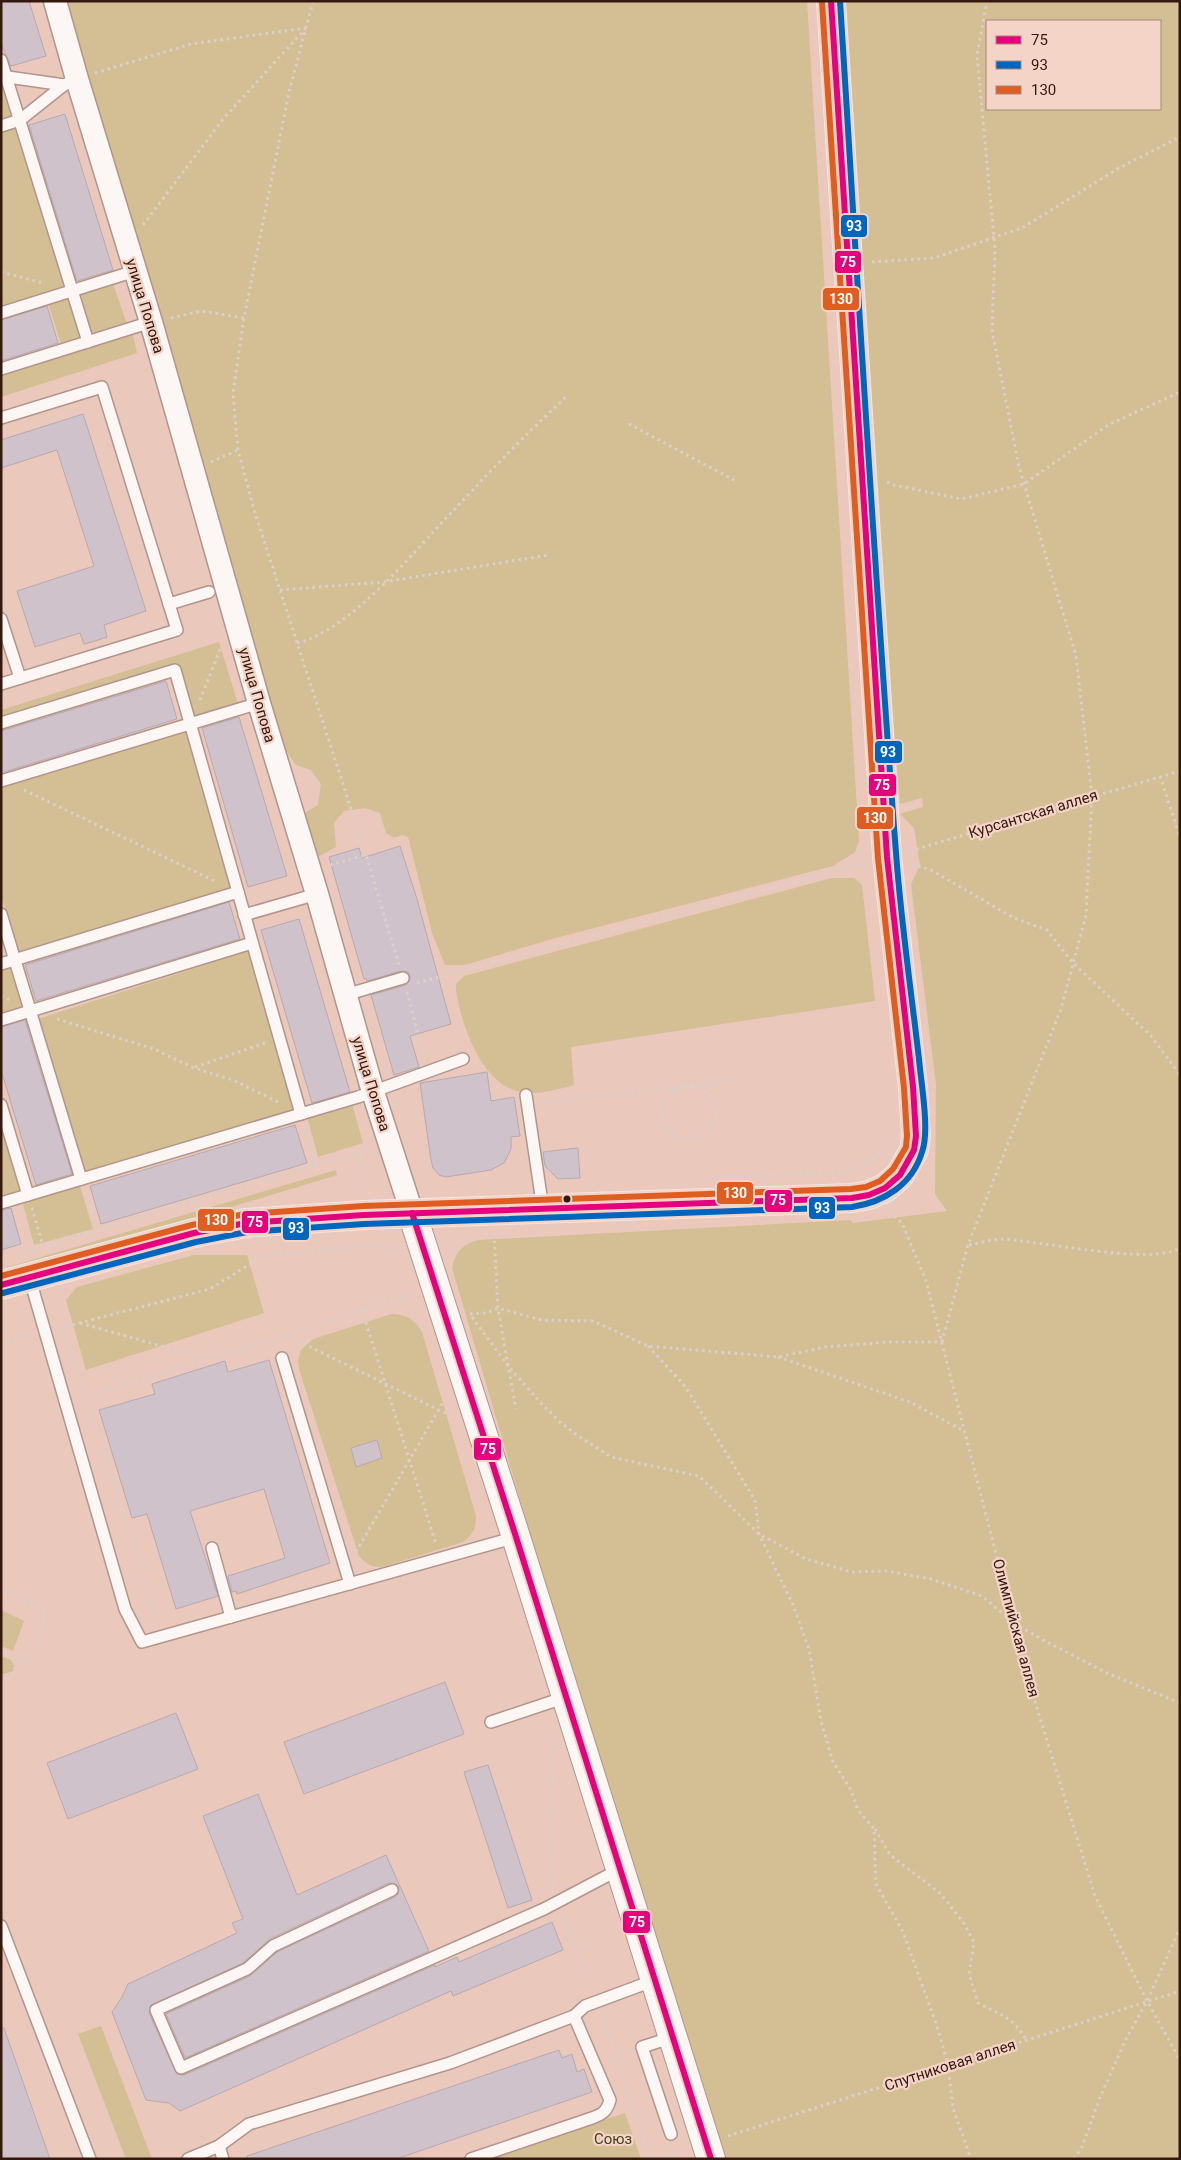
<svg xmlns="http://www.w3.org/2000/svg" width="1181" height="2160" viewBox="0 0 1181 2160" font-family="Roboto,sans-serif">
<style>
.green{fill:#d4be93;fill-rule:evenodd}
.building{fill:#d0c2cb;stroke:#b7a9b0}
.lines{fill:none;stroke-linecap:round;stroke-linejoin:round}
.lane-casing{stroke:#b2958a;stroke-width:14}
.street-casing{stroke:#b2958a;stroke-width:25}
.secondary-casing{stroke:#b2958a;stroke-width:30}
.primary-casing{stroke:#f6e6e1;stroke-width:30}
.path{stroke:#dbd0cb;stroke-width:3;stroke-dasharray:2.5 4;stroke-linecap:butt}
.lane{stroke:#fcf7f5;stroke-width:11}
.street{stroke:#fcf7f5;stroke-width:22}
.secondary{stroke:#fcf7f5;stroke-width:28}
.primary{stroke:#d9ddd7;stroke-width:28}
.bus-1-casing{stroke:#f5d4c8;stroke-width:10}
.bus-2-casing{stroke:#f5d4c8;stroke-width:10}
.bus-3-casing{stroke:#f5d4c8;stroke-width:10}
.bus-1{stroke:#e5007d;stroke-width:6}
.bus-2{stroke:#0065bd;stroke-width:6}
.bus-3{stroke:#df5d20;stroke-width:6}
.bus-dot{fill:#34170d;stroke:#f5d4c8;stroke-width:2}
.labels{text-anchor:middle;stroke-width:4.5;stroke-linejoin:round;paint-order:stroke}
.street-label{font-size:15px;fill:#34170d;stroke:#f5d4c8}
.park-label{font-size:15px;fill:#46401c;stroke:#f5d4c8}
.line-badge{stroke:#f5d4c8;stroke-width:2}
.badge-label{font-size:14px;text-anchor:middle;font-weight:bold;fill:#fff}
</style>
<rect width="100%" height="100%" fill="#eac8bc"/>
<g class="green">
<path d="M 67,1 L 807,1 L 859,841 L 855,852 L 833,866 L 552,939 L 465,965 L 445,965 L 432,933 L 408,837 L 402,835 L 394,838 L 386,833 L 380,813 L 365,808 L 344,811 L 334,823 L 336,847 L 318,857 L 310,854 L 303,814 L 318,805 L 321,784 L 311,770 L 296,765 L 282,745 Z"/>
<path d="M 843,1 L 1180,1 L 1180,2159 L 720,2159 L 613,1815 L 452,1268 C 456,1251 463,1244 479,1240 L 850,1220 L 853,1223 L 947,1211 L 935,1194 L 936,1085 L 911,884 L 920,865 L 914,828 L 900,814 L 923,807 L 922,798 L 900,804 L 863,328 ZM 987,21 L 1160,21 L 1160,109 L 987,109 Z"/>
<path d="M 1,73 L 72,294 L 112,281 L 128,327 L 62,347 L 48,303 L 1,317 Z"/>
<path d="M 132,332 L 137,353 L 1,397 L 1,374 Z"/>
<path d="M 219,642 L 239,707 L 194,720 L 178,667 L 1,720 L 1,710 Z"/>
<path d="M 187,730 L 235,889 L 19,952 L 1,896 L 1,787 Z"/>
<path d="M 832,878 L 854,878 L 862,885 L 875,1001 L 571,1047 L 574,1085 C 556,1090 536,1096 517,1091 C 481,1082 460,1022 456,989 L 456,984 L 464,976 Z"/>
<path d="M 248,951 L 299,1111 L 85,1173 L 38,1019 Z"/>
<path d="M 13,962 L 28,1010 L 1,1018 L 1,966 Z"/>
<path d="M 352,1104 L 363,1143 L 318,1157 L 307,1116 Z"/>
<path d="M 1,1127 L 21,1191 L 1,1197 Z"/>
<path d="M 336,1170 L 337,1175 L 1,1277 L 1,1269 Z"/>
<path d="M 79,1183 L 93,1229 L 34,1245 L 22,1200 Z"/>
<path d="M 194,1255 L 247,1255 L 264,1313 L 86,1370 L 66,1300 L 77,1287 Z"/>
<path d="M 392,1314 C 406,1314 415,1320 422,1332 L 476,1516 C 476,1528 473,1535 463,1542 L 382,1567 C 372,1567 366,1564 359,1556 L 299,1369 L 298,1361 L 301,1350 L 313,1339 Z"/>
<path d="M 1,1610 L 24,1621 L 13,1651 L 1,1646 Z"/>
<path d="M 1,1656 L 11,1660 L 14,1666 L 13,1671 L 1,1675 Z"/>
<path d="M 101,2026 L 152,2159 L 126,2159 L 78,2034 Z"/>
<path d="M 625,2113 L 641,2159 L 486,2159 Z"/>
</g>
<g class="building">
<path d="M 1,1 L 29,1 L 46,56 L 11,66 L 1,44 Z"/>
<path d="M 65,114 L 113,270 L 77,281 L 29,125 Z"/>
<path d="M 47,306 L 58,343 L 1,361 L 1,320 Z"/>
<path d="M 83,414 L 146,611 L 104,625 L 107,637 L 95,641 L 84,644 L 80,633 L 35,647 L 17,591 L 94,566 L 57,450 L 1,468 L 1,440 Z"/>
<path d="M 166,681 L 177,719 L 1,773 L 1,731 Z"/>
<path d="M 239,717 L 287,876 L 248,887 L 202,728 Z"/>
<path d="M 400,846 L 417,899 L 451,1024 L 410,1036 L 419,1067 L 394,1075 L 371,995 L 406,985 L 410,980 L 410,975 L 408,972 L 401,971 L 367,981 L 366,978 L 364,979 L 329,857 L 359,848 L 362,858 Z"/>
<path d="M 229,902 L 240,939 L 36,1001 L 25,965 Z"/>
<path d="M 299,919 L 350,1092 L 312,1103 L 261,930 Z"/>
<path d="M 25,1020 L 72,1174 L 36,1185 L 1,1070 L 1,1027 Z"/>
<path d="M 487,1072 L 491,1101 L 514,1097 L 520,1136 L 511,1137 L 511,1149 L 504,1163 L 491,1170 L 446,1177 L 439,1175 L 433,1168 L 431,1160 L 420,1083 Z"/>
<path d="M 295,1125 L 307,1163 L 101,1224 L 90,1186 Z"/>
<path d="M 578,1148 L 580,1178 L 558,1179 L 545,1166 L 543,1152 Z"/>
<path d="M 11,1208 L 21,1244 L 1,1250 L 1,1210 Z"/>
<path d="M 269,1360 L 330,1563 L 237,1594 L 236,1591 L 232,1592 L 228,1576 L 285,1558 L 264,1489 L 190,1511 L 218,1596 L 176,1609 L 147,1514 L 132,1518 L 99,1410 L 155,1394 L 152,1384 L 225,1361 L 228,1372 Z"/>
<path d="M 377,1440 L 382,1458 L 356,1467 L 351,1448 Z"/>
<path d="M 445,1682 L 464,1734 L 304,1794 L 284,1742 Z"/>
<path d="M 176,1713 L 198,1769 L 68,1819 L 47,1763 Z"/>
<path d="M 488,1765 L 532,1900 L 508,1908 L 464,1772 Z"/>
<path d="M 258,1794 L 297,1895 L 386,1855 L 429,1951 L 185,2058 L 166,2014 L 250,1976 L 277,1952 L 395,1897 L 398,1894 L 399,1887 L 396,1884 L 389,1883 L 270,1939 L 243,1963 L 150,2006 L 149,2013 L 177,2074 L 184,2075 L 435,1965 L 435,1967 L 457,1957 L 459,1962 L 552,1922 L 563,1950 L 453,1996 L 451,1991 L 180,2111 L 169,2103 L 146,2100 L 112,2012 L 122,1997 L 128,1984 L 237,1933 L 232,1923 L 243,1919 L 203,1816 Z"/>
<path d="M 1,2028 L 4,2028 L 50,2159 L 1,2159 Z"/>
<path d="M 559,2050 L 562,2058 L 572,2054 L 577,2072 L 584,2069 L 592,2092 L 396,2159 L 248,2159 L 247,2156 Z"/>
</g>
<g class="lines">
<g class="lane-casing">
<g id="lane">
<path d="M 1,60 L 88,342"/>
<path d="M 1,76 L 64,85"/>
<path d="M 1,126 L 20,120 L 64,85 L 77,79"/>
<path d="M 1,313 L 135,271"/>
<path d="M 1,369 L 151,322"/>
<path d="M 1,418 L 102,387 L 177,630 L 1,684"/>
<path d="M 169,604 L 209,592"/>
<path d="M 1,619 L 20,678"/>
<path d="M 1,723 L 175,670 L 301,1114"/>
<path d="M 1,781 L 259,703"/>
<path d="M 1,914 L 81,1179"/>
<path d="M 244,915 L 317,894"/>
<path d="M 1,964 L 238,892"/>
<path d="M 345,995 L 403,978"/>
<path d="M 1,1020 L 252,943"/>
<path d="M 526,1095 L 543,1209"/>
<path d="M 1,1105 L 28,1195"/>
<path d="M 1,1203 L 358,1097 L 463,1059"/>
<path d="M 29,1276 L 125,1609 L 142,1642 L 516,1537"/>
<path d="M 282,1358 L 350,1584"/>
<path d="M 212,1548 L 231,1617"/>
<path d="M 491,1722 L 566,1697"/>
<path d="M 392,1890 L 273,1946 L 247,1969 L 156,2010 L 181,2068 L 544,1909 L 620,1869"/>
<path d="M 1,1926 L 90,2159"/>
<path d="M 671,2134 L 642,2047 L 673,2037"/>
<path d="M 219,2146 L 223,2159"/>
<path d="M 188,2159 L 219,2146 L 249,2124 L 450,2063 L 574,2016 L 585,2006 L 655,1980"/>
<path d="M 471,2159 L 592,2118 C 603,2114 607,2111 610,2100 L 574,2016"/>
</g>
</g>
<g class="street-casing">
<path id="street" d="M 55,1 L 77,79 L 151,322 L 259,703 L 317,894 L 373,1092 L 412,1213"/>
</g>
<g class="secondary-casing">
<path id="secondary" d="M 412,1213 L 516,1537 L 711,2159"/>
</g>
<g class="primary-casing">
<path id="primary" d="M 1,1285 L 194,1233 L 246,1223 L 364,1215 L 852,1198 L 869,1195 L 885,1188 L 900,1175 L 914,1150 L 916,1136 L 913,1087 L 887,857 L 831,1"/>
</g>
<g class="path">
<path d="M 313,1 L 289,92 L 244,318 L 233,393 L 238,450 L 255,513 L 366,855 L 399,965"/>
<path d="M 95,73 L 191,44 L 306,28"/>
<path d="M 143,225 L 224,118 L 305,29"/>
<path d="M 872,262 L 934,258 L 1022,228 L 1119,168 L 1180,137"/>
<path d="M 1,272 L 43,283"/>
<path d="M 171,318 L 201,311 L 244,318"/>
<path d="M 629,424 L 734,480"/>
<path d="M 211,462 L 238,450"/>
<path d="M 887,482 L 894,485 L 961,499 L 1024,484 L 1108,425 L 1180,392"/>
<path d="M 280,590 L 384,582 L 548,555"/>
<path d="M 297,643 C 351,630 413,552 452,512 C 489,472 527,433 567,396"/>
<path d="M 200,700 L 221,647"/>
<path d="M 1160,776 L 1180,837"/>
<path d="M 24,790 L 217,882"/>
<path d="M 910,851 L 1180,771"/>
<path d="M 912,864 L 931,870 L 1014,918 L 1047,930 L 1073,963 L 1150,1035 L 1180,1075"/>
<path d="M 330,865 L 366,855"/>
<path d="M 417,983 L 865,863"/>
<path d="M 407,992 L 424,1056"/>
<path d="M 1,996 L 10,1000"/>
<path d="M 57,1019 L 154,1049 L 194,1068 L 233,1080 L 280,1103"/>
<path d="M 195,1067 L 265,1043"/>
<circle cx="689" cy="1113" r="27"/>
<path d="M 541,1103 L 737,1081"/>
<path d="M 305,1128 L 316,1164"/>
<path d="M 361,1152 L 363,1191"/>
<path d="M 715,1177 L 847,1172 L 874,1160 L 891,1136"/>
<path d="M 85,1193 L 96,1231"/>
<path d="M 32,1208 L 43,1246"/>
<path d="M 889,1212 L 902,1223 L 926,1281 L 1028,1679 L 1095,1896 L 1147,2001 L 1180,2060"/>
<path d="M 494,1234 L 498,1308 L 508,1366 L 541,1403 L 560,1422 L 577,1435 L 611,1457 L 699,1476 L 759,1534 L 806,1559 L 852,1572 L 886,1571 L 931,1579 L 982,1596 L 1014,1623 L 1045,1641 L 1107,1673 L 1180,1703"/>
<path d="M 969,1245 C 980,1243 992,1239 1003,1239 C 1040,1241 1153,1266 1180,1248"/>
<path d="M 22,1253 L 371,1149"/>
<path d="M 362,1310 L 436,1544"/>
<path d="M 470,1314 L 487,1313 L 498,1308 L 541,1320 L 593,1321 L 648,1346 L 778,1357 L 825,1347 L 887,1342 L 942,1342"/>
<path d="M 472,1317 L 508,1366 L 516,1409"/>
<path d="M 80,1323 L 207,1359"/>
<path d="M 64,1327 L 158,1622"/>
<path d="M 60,1328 L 210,1289 L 263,1256 L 381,1245 L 389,1247 L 400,1256"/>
<path d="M 286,1335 L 453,1417"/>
<path d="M 942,1342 L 968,1245 L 1061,1009 L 1086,915 L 1092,796 L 1076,656 L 1019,467 L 992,331 L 995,249 L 977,55 L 987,1"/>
<path d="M 1,1343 L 32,1335"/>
<path d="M 648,1346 L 685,1386 L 755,1500 L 759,1534 L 793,1605 L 809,1649 L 821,1721 L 833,1762 L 851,1790 L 858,1810 L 874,1829 L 876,1884 L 903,1932 L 937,2026 L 948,2065 L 953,2108 L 971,2159"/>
<path d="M 778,1357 L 910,1402 L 964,1431"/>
<path d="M 86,1397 L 415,1294"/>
<path d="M 356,1552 L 446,1397"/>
<path d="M 1,1589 L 43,1609 L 44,1632 L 31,1657 L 20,1661 L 10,1677 L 1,1681"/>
<path d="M 1,1652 L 20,1661"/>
<path d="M 875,1829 L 890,1855 L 941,1894 L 963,1922 L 974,1942 L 969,1974 L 978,2003 C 999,2014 1015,2018 1026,2040"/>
<path d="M 554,1888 L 551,1863 L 554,1742"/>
<path d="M 563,1915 L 592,1988"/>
<path d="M 602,2015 L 651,2159"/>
<path d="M 728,2136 L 1180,1991"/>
<path d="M 656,2159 L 684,2150"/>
<path d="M 1074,2159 L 1082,2147 L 1099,2100 L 1125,2041 L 1147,2001 L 1180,1928"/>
</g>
<use href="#lane" class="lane"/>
<use href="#street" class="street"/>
<use href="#secondary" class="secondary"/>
<use href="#primary" class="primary"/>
<g class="bus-1-casing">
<g id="bus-1">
<path d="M 412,1213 L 516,1537 L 711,2159"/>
<path d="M 1,1285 L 194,1233 L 246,1223 L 364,1215 L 852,1198 L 869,1195 L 885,1188 L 900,1175 L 914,1150 L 916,1136 L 913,1087 L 887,857 L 831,1"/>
</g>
</g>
<g class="bus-2-casing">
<path id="bus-2" d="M 3,1293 L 196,1242 L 247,1232 L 364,1224 L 852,1207 C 884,1202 912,1185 922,1152 C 930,1131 921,1083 919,1059 C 911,990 901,922 896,853 C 874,569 858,285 840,1"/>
</g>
<g class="bus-3-casing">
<path id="bus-3" d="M 1,1276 L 192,1225 L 245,1214 L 364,1206 L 851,1189 L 866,1187 L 880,1181 L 893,1169 L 906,1147 L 907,1136 L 904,1088 L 878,858 L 822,2"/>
</g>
<use href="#bus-1" class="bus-1"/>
<use href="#bus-2" class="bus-2"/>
<use href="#bus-3" class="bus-3"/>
</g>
<circle class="bus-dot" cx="567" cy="1199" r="4.5"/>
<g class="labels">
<g class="street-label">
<text transform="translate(145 306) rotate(73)" y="5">улица Попова</text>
<text transform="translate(257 695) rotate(74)" y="5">улица Попова</text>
<text transform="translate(1033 814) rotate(-17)" y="5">Курсантская аллея</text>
<text transform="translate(371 1084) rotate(73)" y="5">улица Попова</text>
<text transform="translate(1016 1628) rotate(75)" y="5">Олимпийская аллея</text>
<text transform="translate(950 2065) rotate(-18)" y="5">Спутниковая аллея</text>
</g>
<g class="park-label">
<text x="613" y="2144">Союз</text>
</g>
</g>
<g class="line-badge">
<rect x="840" y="214" width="28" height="24" rx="5" fill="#0065bd"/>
<rect x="834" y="250" width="28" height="24" rx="5" fill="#e5007d"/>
<rect x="822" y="287" width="38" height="24" rx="5" fill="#df5d20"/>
<rect x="874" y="740" width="29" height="24" rx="5" fill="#0065bd"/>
<rect x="868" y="773" width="29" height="24" rx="5" fill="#e5007d"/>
<rect x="856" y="806" width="38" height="24" rx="5" fill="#df5d20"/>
<rect x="716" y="1181" width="38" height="24" rx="5" fill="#df5d20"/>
<rect x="764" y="1189" width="29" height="24" rx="5" fill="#e5007d"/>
<rect x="808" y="1196" width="28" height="24" rx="5" fill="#0065bd"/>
<rect x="197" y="1208" width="38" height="24" rx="5" fill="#df5d20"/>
<rect x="241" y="1210" width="28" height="24" rx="5" fill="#e5007d"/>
<rect x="282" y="1217" width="28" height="24" rx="5" fill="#0065bd"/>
<rect x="473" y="1437" width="29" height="24" rx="5" fill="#e5007d"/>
<rect x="622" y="1910" width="29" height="24" rx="5" fill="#e5007d"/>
</g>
<g class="badge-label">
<text x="854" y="231">93</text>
<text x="848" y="267">75</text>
<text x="841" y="304">130</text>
<text x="888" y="757">93</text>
<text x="882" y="790">75</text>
<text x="875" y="823">130</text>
<text x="735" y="1198">130</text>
<text x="778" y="1205">75</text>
<text x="822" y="1213">93</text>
<text x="216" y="1225">130</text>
<text x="255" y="1227">75</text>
<text x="296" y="1233">93</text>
<text x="488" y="1454">75</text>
<text x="637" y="1927">75</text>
</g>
<rect width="1181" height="2160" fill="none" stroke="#34170d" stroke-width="5"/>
<rect x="986" y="20" width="175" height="90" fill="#f5d4c8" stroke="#a8887d"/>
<rect x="996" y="36" width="25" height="8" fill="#e5007d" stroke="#a8887d"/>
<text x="1031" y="45" font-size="15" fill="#34170d">75</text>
<rect x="996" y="61" width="25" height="8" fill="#0065bd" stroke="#a8887d"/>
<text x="1031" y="70" font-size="15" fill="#34170d">93</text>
<rect x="996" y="86" width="25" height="8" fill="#df5d20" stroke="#a8887d"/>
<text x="1031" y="95" font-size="15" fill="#34170d">130</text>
</svg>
